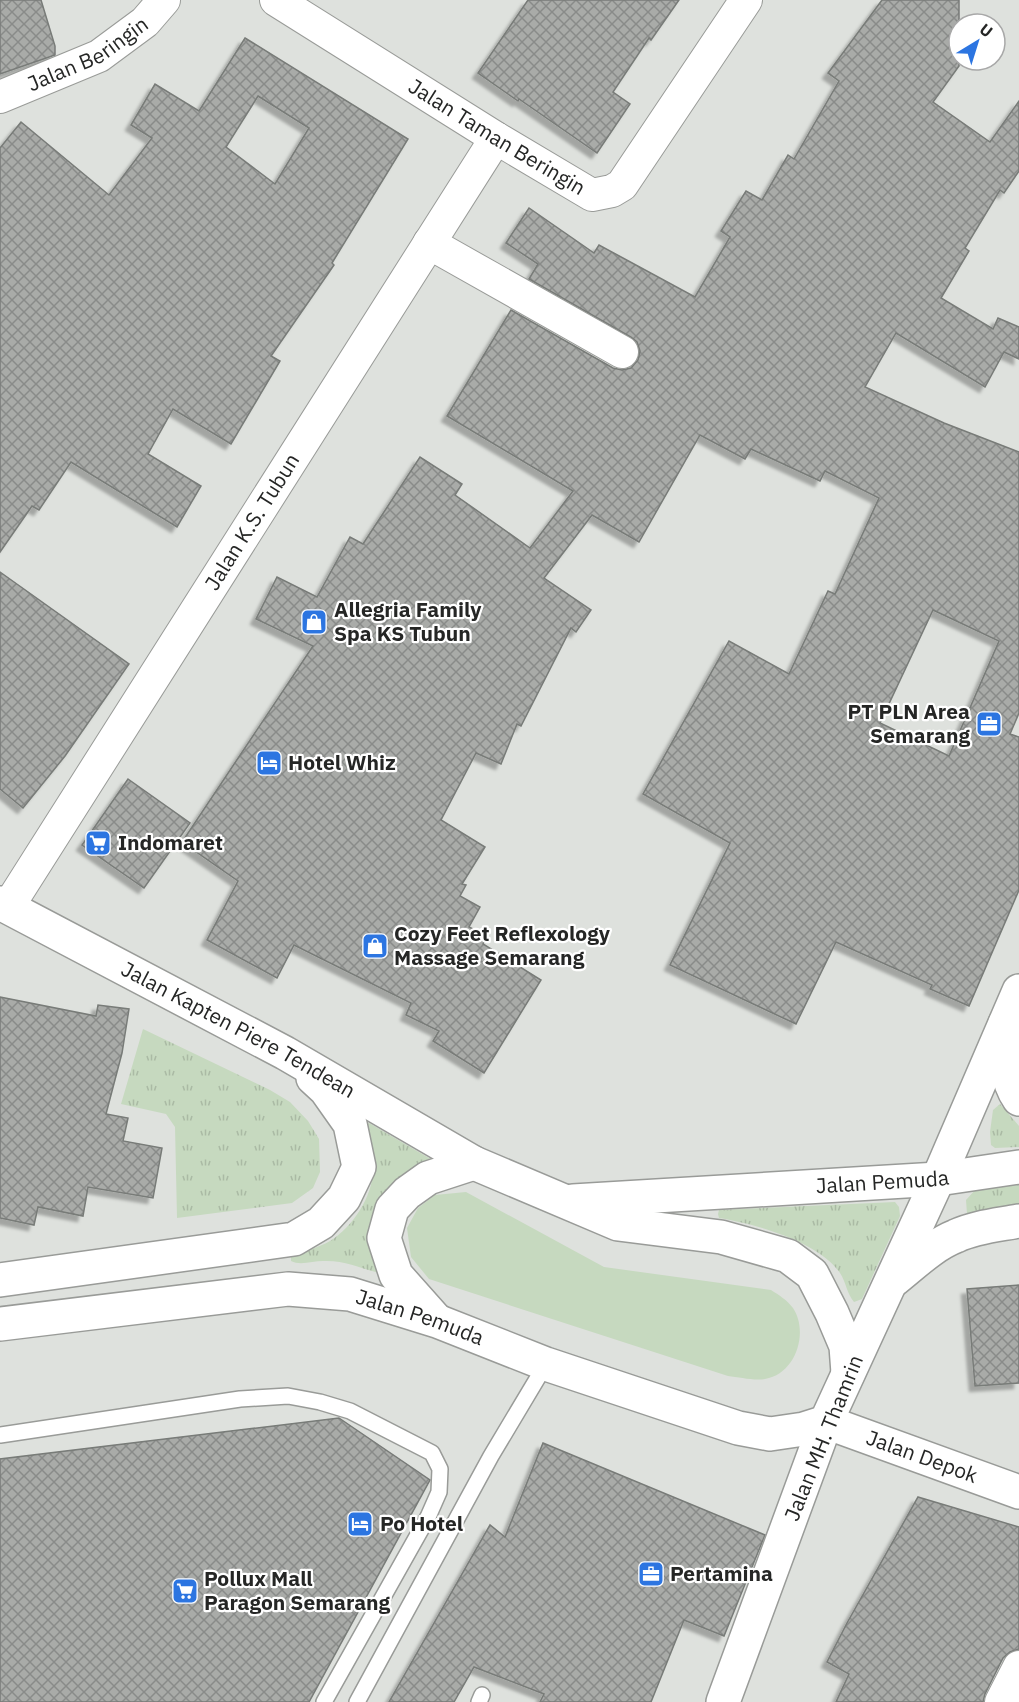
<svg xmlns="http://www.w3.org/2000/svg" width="1019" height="1702" viewBox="0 0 1019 1702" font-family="'IBM Plex Sans',sans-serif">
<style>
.green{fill:#c6d9bf}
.park{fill:url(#park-tufts)}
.building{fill:url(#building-cross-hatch);stroke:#787b78;stroke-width:1.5;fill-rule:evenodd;filter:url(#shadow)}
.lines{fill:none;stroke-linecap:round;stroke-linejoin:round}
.service-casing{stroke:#999b98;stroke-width:18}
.minor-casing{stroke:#999b98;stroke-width:34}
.tertiary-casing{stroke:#999b98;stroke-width:36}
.secondary-casing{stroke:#999b98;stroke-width:36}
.primary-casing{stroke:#999b98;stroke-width:36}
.service{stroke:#fff;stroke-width:15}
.minor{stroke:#fff;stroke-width:32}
.tertiary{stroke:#fff;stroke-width:33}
.secondary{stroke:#fff;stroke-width:33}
.primary{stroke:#fff;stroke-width:33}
.labels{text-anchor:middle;stroke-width:4.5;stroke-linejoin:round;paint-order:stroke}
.street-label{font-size:21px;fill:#252625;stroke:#fff}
.poi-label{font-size:21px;font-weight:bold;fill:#252625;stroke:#fff;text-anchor:start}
</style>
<defs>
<pattern id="park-tufts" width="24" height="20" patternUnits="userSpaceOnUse" patternTransform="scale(1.5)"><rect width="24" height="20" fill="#c6d9bf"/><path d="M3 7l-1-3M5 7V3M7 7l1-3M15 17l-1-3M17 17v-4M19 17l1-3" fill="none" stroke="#aabaa4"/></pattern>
<pattern id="building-cross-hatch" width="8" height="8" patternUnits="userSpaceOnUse" patternTransform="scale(1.5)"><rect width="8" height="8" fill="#a9aba8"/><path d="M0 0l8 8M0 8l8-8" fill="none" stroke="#898b89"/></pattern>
<filter id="shadow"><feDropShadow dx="-5.5" dy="5.5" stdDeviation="1.5" flood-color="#0004"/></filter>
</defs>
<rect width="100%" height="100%" fill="#dee1dd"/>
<path class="green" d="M 466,1192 L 604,1267 L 771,1290 C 779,1295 787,1300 793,1308 C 809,1332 796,1374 765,1379 C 754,1381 739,1377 728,1376 L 429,1279 L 411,1257 L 407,1228 L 418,1208 L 435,1195 Z"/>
<g class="park">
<path d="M 143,1029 L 270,1090 L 290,1102 L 308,1121 L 319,1139 L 320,1172 L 313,1188 L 292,1203 L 177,1218 L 175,1127 L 166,1114 L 121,1104 Z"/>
<path d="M 1000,1104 L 1019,1126 L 1019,1147 L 995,1148 L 991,1145 L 990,1132 L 993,1110 Z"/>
<path d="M 369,1123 L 434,1161 L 403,1174 L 394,1185 L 379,1273 C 360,1268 344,1260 323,1261 C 313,1261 300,1266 291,1261 L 291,1254 C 304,1251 318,1248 330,1241 C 353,1227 372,1197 373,1171 C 374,1156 367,1139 364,1125 Z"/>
<path d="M 1019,1185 L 1019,1208 L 972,1218 L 967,1214 L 966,1200 L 975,1190 Z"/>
<path d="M 895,1202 L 899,1207 L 900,1216 L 862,1299 L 854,1302 C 847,1294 846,1282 840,1273 C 818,1241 755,1224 719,1218 L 718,1214 L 719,1210 Z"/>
</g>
<g class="building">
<path d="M 0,0 L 41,0 L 55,46 L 55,55 L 0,74 Z"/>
<path d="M 528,0 L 679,0 L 651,40 L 649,38 L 613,92 L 630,104 L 597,153 L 519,99 L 518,101 L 478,73 Z"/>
<path d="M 882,0 L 959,0 L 959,66 L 933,102 L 990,142 L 1019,101 L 1019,171 L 1004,193 L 1000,190 L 965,248 L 969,251 L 941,298 L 993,329 L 998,318 L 1019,327 L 1019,359 L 1004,352 L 985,387 L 896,333 L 865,387 L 944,423 L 1019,452 L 1019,713 L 1010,734 L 1019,737 L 1019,890 L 969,1006 L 930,989 L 932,985 L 836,942 L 796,1024 L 670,965 L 730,843 L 643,794 L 729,641 L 789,674 L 828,591 L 835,594 L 879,498 L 825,471 L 820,481 L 751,449 L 745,459 L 700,435 L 639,542 L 592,515 L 544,578 L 591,610 L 576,632 L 571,628 L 521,726 L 517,724 L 501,764 L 476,753 L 441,820 L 485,847 L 462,884 L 466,885 L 460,896 L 480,907 L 469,927 L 487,936 L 483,944 L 541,980 L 484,1073 L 433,1041 L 439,1031 L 406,1015 L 411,1003 L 294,945 L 277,978 L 207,940 L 238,881 L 182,842 L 313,646 L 256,619 L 277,577 L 317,597 L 350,537 L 363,544 L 420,457 L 462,484 L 455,495 L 530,548 L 573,491 L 447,416 L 511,310 L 613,368 L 622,370 L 631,368 L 638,360 L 640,351 L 637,342 L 631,337 L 529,279 L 538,264 L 506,243 L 529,208 L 594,253 L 599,245 L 695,297 L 730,237 L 721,231 L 746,191 L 762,200 L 788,155 L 794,159 L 839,81 L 828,73 ZM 933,610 L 999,641 L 949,756 L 880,723 Z"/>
<path d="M 245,38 L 408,139 L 332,263 L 334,265 L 271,356 L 280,361 L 231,444 L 173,409 L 148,454 L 201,486 L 177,527 L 71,462 L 39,510 L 32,506 L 0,552 L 0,148 L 21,122 L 109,195 L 152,138 L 131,125 L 155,84 L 199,111 ZM 258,96 L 309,128 L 275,184 L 226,147 Z"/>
<path d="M 0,572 L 129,664 L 65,756 L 23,808 L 0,789 Z"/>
<path d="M 128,779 L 190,823 L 144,888 L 82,845 Z"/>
<path d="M 0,997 L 96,1016 L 98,1005 L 129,1009 L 122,1053 L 106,1114 L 128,1118 L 123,1141 L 162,1148 L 153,1198 L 88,1187 L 83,1216 L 38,1207 L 34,1225 L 0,1218 Z"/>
<path d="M 1019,1285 L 1019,1383 L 975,1386 L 967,1289 Z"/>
<path d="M 339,1418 L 430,1480 L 309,1702 L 0,1702 L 0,1459 Z"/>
<path d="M 543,1443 L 765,1535 L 724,1636 L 684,1620 L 651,1702 L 540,1702 L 544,1694 L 474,1667 L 454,1702 L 389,1702 L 490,1525 L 505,1537 Z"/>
<path d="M 918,1497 L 1019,1527 L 1019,1649 L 1010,1652 L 1003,1658 L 985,1694 L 983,1702 L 836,1702 L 849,1674 L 827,1662 L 847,1623 Z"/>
</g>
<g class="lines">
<g class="service-casing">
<g id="service">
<path d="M 0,1435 L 240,1399 L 288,1396 L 320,1402 L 350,1411 L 432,1453 L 440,1469 L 439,1492 L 428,1517 L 324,1702"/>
<path d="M 357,1702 L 491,1456 L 546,1364"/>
<path d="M 479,1702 L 482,1695"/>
</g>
</g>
<g class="minor-casing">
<g id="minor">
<path id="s1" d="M 276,0 L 496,138 L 592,195 L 612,191 L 622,185 L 746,0"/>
<path id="s2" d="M 0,97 L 99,56 L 145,22 L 164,0"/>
<path d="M 429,243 L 622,352"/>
<path id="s3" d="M 8,907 L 496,138"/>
<path d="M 1001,1702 L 1019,1667"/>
</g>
</g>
<g class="tertiary-casing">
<g id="tertiary">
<path id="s4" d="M 826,1422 L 1019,1492"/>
</g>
</g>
<g class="secondary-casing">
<g id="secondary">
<path d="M 938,1179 L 1019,991"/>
<path d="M 723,1702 L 826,1422"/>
</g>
</g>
<g class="primary-casing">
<g id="primary">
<path id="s5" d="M 0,903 L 285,1053 L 474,1163 L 618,1224 L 721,1237 L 788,1256 L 812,1274 L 832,1313 L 846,1346 L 848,1373"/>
<path d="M 1005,1024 C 1005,1050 1004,1077 1019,1099"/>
<path id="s6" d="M 573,1201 L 938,1179 L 1019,1167"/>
<path d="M 895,1279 C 914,1264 933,1245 956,1236 C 975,1227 998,1225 1019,1221"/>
<path d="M 0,1280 L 294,1239 L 321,1223 L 344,1198 L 359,1167 L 350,1124 L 326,1090 L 313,1078"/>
<path d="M 436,1320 L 396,1275 L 384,1238 L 392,1209 L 407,1193 L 428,1178 L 474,1163"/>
<path id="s7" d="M 0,1324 L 288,1289 L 350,1294 L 437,1321 L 546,1364 L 738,1428 L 770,1434 L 804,1429 L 826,1422 L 938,1179"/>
</g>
</g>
<use href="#service" class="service"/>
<use href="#minor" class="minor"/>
<use href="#tertiary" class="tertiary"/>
<use href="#secondary" class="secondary"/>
<use href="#primary" class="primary"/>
</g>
<defs>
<g id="shop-square" transform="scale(1.35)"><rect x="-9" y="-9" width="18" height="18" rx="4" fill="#2c75e1" stroke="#fff"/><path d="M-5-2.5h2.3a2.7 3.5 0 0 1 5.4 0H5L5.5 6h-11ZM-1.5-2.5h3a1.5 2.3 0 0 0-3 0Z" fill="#fff"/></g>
<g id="office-square" transform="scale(1.35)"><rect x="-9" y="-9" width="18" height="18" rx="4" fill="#2c75e1" stroke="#fff"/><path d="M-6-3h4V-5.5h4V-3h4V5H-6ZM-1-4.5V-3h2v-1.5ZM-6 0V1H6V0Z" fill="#fff"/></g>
<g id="hotel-square" transform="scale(1.35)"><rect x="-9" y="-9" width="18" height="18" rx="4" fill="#2c75e1" stroke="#fff"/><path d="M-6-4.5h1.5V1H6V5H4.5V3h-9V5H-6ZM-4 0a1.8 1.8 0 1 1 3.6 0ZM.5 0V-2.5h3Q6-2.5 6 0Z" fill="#fff"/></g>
<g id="supermarket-square" transform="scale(1.35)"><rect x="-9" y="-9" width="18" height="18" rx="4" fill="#2c75e1" stroke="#fff"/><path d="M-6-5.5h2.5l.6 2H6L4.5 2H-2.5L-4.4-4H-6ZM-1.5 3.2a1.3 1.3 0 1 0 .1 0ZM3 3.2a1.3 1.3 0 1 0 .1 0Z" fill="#fff"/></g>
</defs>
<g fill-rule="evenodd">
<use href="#shop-square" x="314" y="622"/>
<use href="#office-square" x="989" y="724"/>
<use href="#hotel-square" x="269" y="763"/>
<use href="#supermarket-square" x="98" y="843"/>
<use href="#shop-square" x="375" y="946"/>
<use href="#hotel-square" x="360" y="1524"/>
<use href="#office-square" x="651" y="1574"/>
<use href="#supermarket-square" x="185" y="1591"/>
</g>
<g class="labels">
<g class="street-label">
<text dy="7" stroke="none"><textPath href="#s2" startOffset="98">Jalan Beringin</textPath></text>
<text dy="7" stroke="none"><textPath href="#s1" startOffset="260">Jalan Taman Beringin</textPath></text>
<text dy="7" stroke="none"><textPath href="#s3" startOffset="456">Jalan K.S. Tubun</textPath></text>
<text dy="7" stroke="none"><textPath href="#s5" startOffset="270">Jalan Kapten Piere Tendean</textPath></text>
<text dy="7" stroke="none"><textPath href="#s6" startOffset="310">Jalan Pemuda</textPath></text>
<text dy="7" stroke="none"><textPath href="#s7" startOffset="426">Jalan Pemuda</textPath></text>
<text transform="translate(824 1438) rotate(-68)" y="7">Jalan MH. Thamrin</text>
<text dy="7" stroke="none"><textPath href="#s4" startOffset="102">Jalan Depok</textPath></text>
</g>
<g class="poi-label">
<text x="334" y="617">Allegria Family<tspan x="334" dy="24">Spa KS Tubun</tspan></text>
<text x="970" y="719" text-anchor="end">PT PLN Area<tspan x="970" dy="24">Semarang</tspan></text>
<text x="288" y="770">Hotel Whiz</text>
<text x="118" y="850">Indomaret</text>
<text x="394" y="941">Cozy Feet Reflexology<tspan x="394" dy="24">Massage Semarang</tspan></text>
<text x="380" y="1531">Po Hotel</text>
<text x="670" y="1581">Pertamina</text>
<text x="204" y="1586">Pollux Mall<tspan x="204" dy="24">Paragon Semarang</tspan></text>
</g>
</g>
<g transform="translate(977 42) rotate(38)"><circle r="28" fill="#ffffff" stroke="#a8a8a8" stroke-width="1.5"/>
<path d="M0-4.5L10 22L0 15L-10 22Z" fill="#2c75e1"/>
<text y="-9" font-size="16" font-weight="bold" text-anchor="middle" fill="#252625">U</text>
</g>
</svg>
